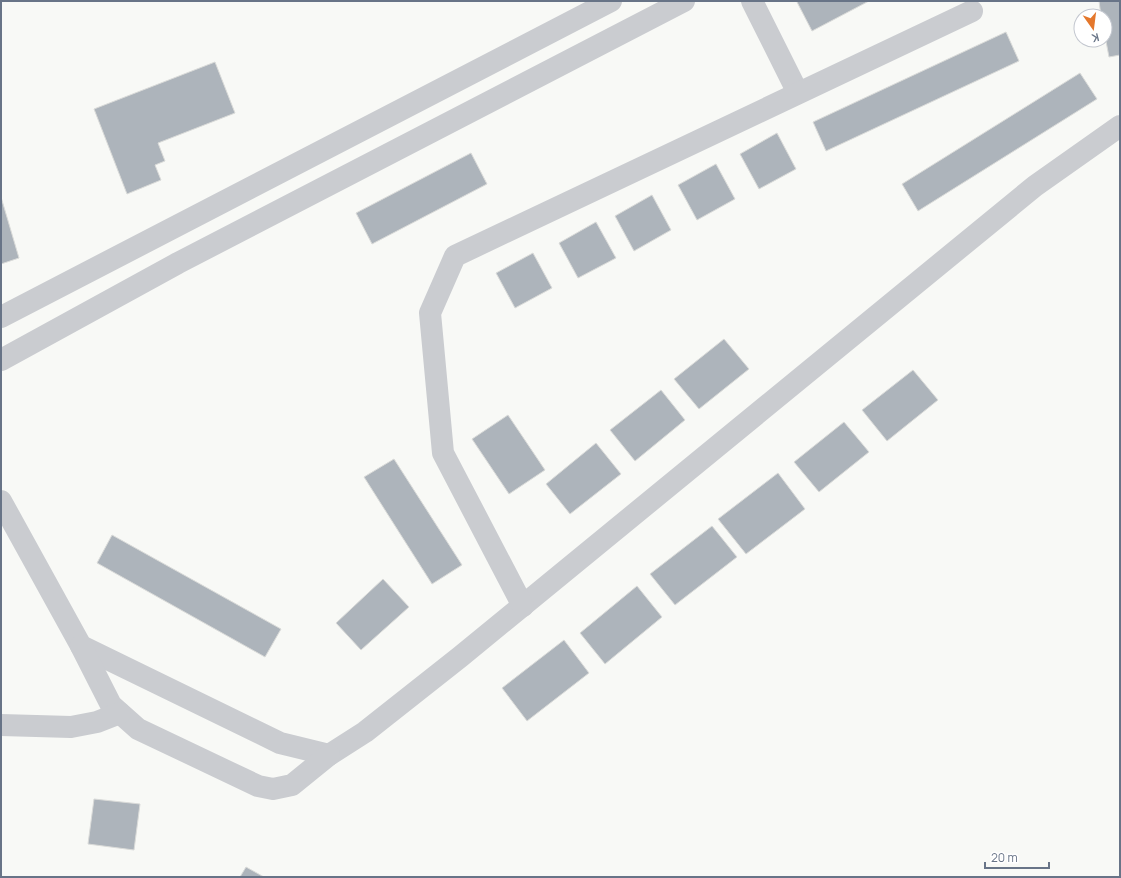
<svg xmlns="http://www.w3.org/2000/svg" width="1121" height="878" viewBox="0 0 1121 878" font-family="Manrope,sans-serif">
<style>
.building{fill:#adb4bb;stroke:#dadbd9}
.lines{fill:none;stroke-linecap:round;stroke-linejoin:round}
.minor{stroke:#caccd0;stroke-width:22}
</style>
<rect width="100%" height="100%" fill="#f8f9f6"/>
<g class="building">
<path d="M 798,1 L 869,1 L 812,31 L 797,2 Z"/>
<path d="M 1099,1 L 1120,1 L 1120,55 L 1109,57 L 1105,36 L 1105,16 L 1101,16 Z"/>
<path d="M 1006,32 L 1019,61 L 826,151 L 813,122 Z"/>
<path d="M 215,62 L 235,113 L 158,143 L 165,161 L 155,165 L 161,180 L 127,194 L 94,109 Z"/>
<path d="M 1080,73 L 1097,99 L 918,211 L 902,184 Z"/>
<path d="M 777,133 L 796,169 L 759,189 L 740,154 Z"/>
<path d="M 471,153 L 487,184 L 372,244 L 356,213 Z"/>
<path d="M 716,164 L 735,199 L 697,220 L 678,185 Z"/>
<path d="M 652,195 L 671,230 L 634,251 L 615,216 Z"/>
<path d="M 1,197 L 19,258 L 1,264 Z"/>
<path d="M 596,222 L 616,258 L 578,278 L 559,243 Z"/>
<path d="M 533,253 L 552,288 L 515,308 L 496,273 Z"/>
<path d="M 724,339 L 749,369 L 699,409 L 674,379 Z"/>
<path d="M 913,370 L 938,400 L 887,441 L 862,410 Z"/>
<path d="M 661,390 L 685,420 L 635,461 L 610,430 Z"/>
<path d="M 508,415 L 545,470 L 509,494 L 472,439 Z"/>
<path d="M 844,422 L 869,452 L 819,492 L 794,462 Z"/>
<path d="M 596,443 L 621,474 L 570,514 L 546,484 Z"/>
<path d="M 394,459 L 462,565 L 432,584 L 364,477 Z"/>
<path d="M 778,473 L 805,509 L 746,554 L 718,519 Z"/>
<path d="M 712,526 L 737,557 L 675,605 L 650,574 Z"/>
<path d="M 112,535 L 281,629 L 265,657 L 97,563 Z"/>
<path d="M 383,579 L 409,607 L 361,650 L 336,623 Z"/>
<path d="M 637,586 L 662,617 L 605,664 L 580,633 Z"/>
<path d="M 564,640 L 589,673 L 527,721 L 502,688 Z"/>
<path d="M 94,799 L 140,804 L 134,850 L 88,844 Z"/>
<path d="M 246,867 L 264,877 L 240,877 Z"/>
</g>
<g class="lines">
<g class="minor">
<path d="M 752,1 L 798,93"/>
<path d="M 1,317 L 611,1"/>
<path d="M 1,360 L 178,263 L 684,1"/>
<path d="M 1,501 L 81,646 L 280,743 L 329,755 L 365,732 L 460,657 L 1035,186 L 1120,126"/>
<path d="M 523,606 L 443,453 L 430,313 L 455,256 L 972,11"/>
<path d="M 81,646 L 111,705 L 138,729 L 258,786 L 273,789 L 292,785 L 329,755"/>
<path d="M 1,725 L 71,727 L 97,722 L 120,713"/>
</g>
</g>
<rect width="1121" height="878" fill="none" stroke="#687487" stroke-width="4"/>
<g transform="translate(1093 28) rotate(166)"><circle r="19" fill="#ffffff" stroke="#c3c7cf"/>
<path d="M0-3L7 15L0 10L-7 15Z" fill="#e4772c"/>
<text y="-6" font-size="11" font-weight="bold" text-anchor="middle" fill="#687487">K</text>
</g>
<path d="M985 862v6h64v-6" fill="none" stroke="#687487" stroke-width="2"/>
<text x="991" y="862" font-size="12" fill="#687487" stroke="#ffffff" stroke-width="3" paint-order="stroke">20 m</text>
</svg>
